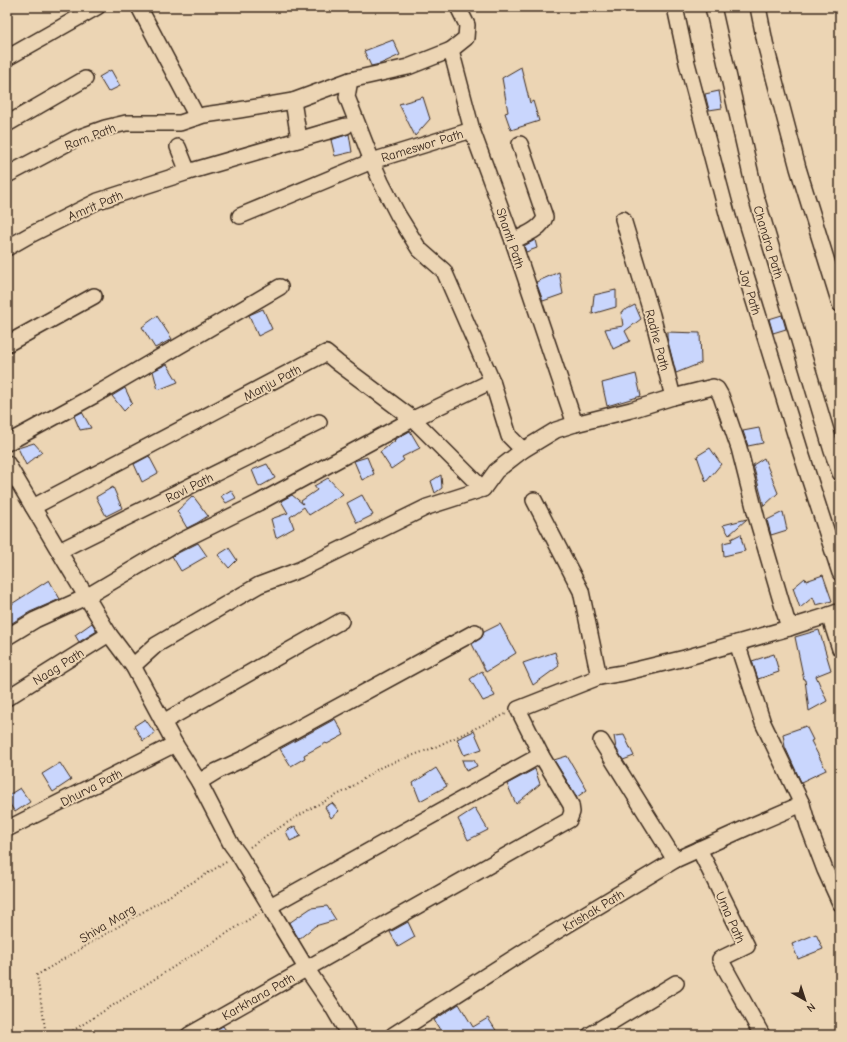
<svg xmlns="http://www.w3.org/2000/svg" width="847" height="1042" viewBox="0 0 847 1042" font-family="'Comic Neue',sans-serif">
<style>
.building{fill:#c9d6fd;stroke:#3b2a1e}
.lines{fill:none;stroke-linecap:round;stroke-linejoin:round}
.minor-casing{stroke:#3b2a1e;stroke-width:18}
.path{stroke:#3b2a1e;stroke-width:2;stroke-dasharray:1 3;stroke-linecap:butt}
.minor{stroke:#ecd5b4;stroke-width:15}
.labels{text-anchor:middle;stroke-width:4;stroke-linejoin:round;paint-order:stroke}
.street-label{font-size:13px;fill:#3b2a1e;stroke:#ecd5b4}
</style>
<rect width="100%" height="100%" fill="#ecd5b4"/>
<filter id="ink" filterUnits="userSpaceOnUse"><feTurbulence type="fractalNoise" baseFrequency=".025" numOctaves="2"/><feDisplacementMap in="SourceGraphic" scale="8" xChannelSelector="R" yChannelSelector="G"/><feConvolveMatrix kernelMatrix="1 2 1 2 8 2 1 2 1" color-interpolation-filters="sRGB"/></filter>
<g filter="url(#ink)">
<g class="building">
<path d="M 393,40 L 400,55 L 380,64 L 371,66 L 364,51 Z"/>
<path d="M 521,67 L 530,103 L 533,101 L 539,121 L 511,130 L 505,113 L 508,112 L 502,78 Z"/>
<path d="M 111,70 L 120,86 L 108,92 L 99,77 Z"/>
<path d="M 719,91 L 722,108 L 709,110 L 705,94 Z"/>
<path d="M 423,97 L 430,119 L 415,136 L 399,104 Z"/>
<path d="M 349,134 L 352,152 L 335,156 L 331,140 Z"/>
<path d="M 535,240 L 537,248 L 526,252 L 524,246 Z"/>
<path d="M 559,272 L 563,294 L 543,301 L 536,282 Z"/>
<path d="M 616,290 L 616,307 L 592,314 L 594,295 Z"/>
<path d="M 635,305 L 641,319 L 625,331 L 630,341 L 613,349 L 605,329 L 623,326 L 621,312 Z"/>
<path d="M 263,309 L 272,329 L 258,336 L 249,315 Z"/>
<path d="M 782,315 L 786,329 L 773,333 L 769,319 Z"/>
<path d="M 157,316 L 172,339 L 155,348 L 142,327 Z"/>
<path d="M 667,332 L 700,333 L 701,363 L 676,373 L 667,338 Z"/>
<path d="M 167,364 L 178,382 L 158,390 L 153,371 Z"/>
<path d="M 636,374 L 641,396 L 607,406 L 602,383 Z"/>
<path d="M 125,388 L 132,403 L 124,411 L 112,396 Z"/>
<path d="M 82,412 L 91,428 L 80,430 L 74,416 Z"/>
<path d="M 759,428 L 763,443 L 748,446 L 743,431 Z"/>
<path d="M 410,431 L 420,448 L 402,457 L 404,460 L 391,469 L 380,452 L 395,441 L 394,440 Z"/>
<path d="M 34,443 L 42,452 L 26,465 L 18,448 Z"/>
<path d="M 710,448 L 721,464 L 706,482 L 697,456 Z"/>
<path d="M 149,456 L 158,473 L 142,482 L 134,464 Z"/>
<path d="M 367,457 L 374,474 L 362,480 L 354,461 Z"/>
<path d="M 764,458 L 778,493 L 764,506 L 753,465 Z"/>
<path d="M 267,464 L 275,478 L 259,487 L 252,470 Z"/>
<path d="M 441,475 L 442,488 L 435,493 L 431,481 Z"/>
<path d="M 328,478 L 343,494 L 309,515 L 304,507 L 290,517 L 294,528 L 276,538 L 271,519 L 288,513 L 281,501 L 292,495 L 303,504 L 301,501 L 317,490 L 314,486 Z"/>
<path d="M 113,487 L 122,508 L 106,516 L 96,497 Z"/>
<path d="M 231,490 L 236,498 L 226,503 L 221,496 Z"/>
<path d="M 362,495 L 373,515 L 357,523 L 347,503 Z"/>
<path d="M 193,496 L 208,516 L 197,523 L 187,528 L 177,511 Z"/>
<path d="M 783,512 L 787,530 L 771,535 L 767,520 Z"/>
<path d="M 747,519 L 729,535 L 723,525 Z"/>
<path d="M 741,534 L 742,541 L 745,551 L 724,556 L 723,543 L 732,541 L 731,539 Z"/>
<path d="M 198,543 L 207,556 L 181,571 L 172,556 Z"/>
<path d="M 229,548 L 237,560 L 229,568 L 218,555 Z"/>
<path d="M 823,575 L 832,601 L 816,605 L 813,597 L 800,608 L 793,588 L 805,578 L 806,581 Z"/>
<path d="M 49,580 L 60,599 L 30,612 L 7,626 L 7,607 Z"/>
<path d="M 92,623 L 97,631 L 79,642 L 75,635 Z"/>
<path d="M 500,624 L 516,653 L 486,672 L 472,644 L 482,637 L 484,632 Z"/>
<path d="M 819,630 L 831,670 L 816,676 L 827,701 L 809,711 L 805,680 L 804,680 L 795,637 Z"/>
<path d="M 555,652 L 559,666 L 533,685 L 523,663 Z"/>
<path d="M 774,654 L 779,672 L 758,679 L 752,661 Z"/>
<path d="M 482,671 L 495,696 L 483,701 L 470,679 Z"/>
<path d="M 145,719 L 155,733 L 143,741 L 134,726 Z"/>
<path d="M 335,719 L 344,735 L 327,744 L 326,743 L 304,755 L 305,758 L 291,766 L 280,749 Z"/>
<path d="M 806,726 L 813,740 L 811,741 L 826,770 L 801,782 L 785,747 L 783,734 Z"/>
<path d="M 474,731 L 482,749 L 464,755 L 457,739 Z"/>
<path d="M 624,735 L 634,756 L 623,760 L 616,748 L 614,736 Z"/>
<path d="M 567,756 L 587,790 L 577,797 L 554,760 Z"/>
<path d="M 462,760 L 474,760 L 477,766 L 466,771 Z"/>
<path d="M 60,763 L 71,780 L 53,792 L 42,774 Z"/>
<path d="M 436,768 L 447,786 L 420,801 L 413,783 Z"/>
<path d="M 535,769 L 540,784 L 516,804 L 507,784 Z"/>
<path d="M 20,788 L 30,802 L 15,812 L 7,800 L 7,796 Z"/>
<path d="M 332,803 L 339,811 L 331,818 L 325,807 Z"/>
<path d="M 475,808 L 488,830 L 468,840 L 458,819 Z"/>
<path d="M 295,826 L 301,836 L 290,841 L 286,831 Z"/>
<path d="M 327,906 L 336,920 L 315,926 L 299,939 L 289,923 L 311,908 Z"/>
<path d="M 408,922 L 415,937 L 398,947 L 390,932 Z"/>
<path d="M 816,934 L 823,949 L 798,959 L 792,944 Z"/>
<path d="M 459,1004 L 473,1027 L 488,1018 L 499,1035 L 443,1035 L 434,1020 Z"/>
<path d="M 223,1026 L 229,1035 L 207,1035 Z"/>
</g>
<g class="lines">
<g class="minor-casing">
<g id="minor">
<path d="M 139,7 L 197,117"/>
<path d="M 675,7 L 687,63 L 728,217 L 801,453 L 840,573"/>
<path d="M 713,7 L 755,193 L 832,451 L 840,473"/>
<path d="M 758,7 L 766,47 L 798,168 L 840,304"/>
<path d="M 451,50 L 472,130 L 513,241 L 575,424"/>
<path d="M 7,58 L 97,7"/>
<path d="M 350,80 L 408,67 L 451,50 L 466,38 L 467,25 L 458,7"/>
<path d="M 293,101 L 299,139"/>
<path d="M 7,124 L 85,79"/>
<path d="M 178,147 L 188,172 L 346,126"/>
<path d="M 7,175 L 77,138 L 105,128 L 126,123 L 180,123 L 204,115 L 239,110 L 293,101 L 350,80 L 347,97 L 372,161 L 381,182 L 398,215 L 419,249 L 444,271 L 492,381 L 509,436 L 523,450 L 556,430 L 575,424 L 631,410 L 673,397 L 713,387 L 717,389 L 721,396 L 739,448 L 757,519 L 789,628 C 806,622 823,618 840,611"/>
<path d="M 240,216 L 372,161 L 472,130"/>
<path d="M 623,219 L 652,315 L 673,397"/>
<path d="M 513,241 C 524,235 541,230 545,217 L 520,144"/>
<path d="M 7,248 L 28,236 L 98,201 L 188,172"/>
<path d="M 7,344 L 94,296"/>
<path d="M 7,443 L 95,395 L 280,287"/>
<path d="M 7,463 L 66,563 L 109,634 L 133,666 L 175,744 L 199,782 L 231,844 L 239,855 L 270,906 L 273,913 L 306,968 L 332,1006 L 349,1035"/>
<path d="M 534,500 L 581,591 L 599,677"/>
<path d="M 33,507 L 326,353 L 338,363 L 413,419 L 483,489"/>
<path d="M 59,551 L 319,422"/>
<path d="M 829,615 L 840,649"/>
<path d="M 7,637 L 35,620 L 86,597 L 179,542 L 258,503 L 413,419 L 492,381"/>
<path d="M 737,643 L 763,723 L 802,804 L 808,825 L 825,870 L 840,903"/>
<path d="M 133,666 L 156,645 L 259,585 L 299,570 L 427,507 L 483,489 L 496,471 L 523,450"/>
<path d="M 7,698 L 109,634"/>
<path d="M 163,722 L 341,621"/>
<path d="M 601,741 L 675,860"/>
<path d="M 199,782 L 217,771 L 243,759 L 275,741 L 475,632"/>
<path d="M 7,829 L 175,744"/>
<path d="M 699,849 L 747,946 L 720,959 L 762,1035"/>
<path d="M 270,906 L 541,755"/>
<path d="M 189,1035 L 569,820 L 572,812 L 571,805 L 541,755 L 518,709 L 599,677 L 623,673 L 685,658 L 789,628"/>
<path d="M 393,1035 L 542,940 L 675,860 L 746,828 L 802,804"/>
<path d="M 590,1035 L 676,983"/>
</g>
</g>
<g class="path">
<path d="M 250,847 L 272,832 L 313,807 L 347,790 L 381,767 L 433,748 L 506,714"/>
<path d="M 46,1035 L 37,975 L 228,861"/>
<path d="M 66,1035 L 259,913"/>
</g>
<use href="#minor" class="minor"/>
</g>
</g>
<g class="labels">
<g class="street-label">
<text transform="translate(90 136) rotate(-21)" y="5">Ram Path</text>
<text transform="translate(422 145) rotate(-17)" y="5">Rameswor Path</text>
<text transform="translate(95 205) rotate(-23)" y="5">Amrit Path</text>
<text transform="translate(511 238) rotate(71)" y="5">Shanti Path</text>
<text transform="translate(769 242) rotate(73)" y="5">Chandra Path</text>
<text transform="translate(751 292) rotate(73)" y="5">Jay Path</text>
<text transform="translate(658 340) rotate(75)" y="5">Radhe Path</text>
<text transform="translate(272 382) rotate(-28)" y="5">Manju Path</text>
<text transform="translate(189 487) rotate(-26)" y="5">Ravi Path</text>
<text transform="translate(58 666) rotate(-32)" y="5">Naag Path</text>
<text transform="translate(91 787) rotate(-27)" y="5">Dhurva Path</text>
<text transform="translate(593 910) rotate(-31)" y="5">Krishak Path</text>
<text transform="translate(731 917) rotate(66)" y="5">Uma Path</text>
<text transform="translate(107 923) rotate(-31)" y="5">Shiva Marg</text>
<text transform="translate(258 996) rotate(-30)" y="5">Karkhana Path</text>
</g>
</g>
<rect width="847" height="1042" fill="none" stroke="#ecd5b4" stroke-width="24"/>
<rect x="12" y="12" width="823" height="1018" fill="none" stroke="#3b2a1e" stroke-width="1.5" filter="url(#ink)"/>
<g transform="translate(805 1000) rotate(141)" stroke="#ecd5b4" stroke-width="3" paint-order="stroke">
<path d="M0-3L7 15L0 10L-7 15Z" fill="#3b2a1e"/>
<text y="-6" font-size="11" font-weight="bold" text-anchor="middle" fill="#3b2a1e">N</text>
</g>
</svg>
